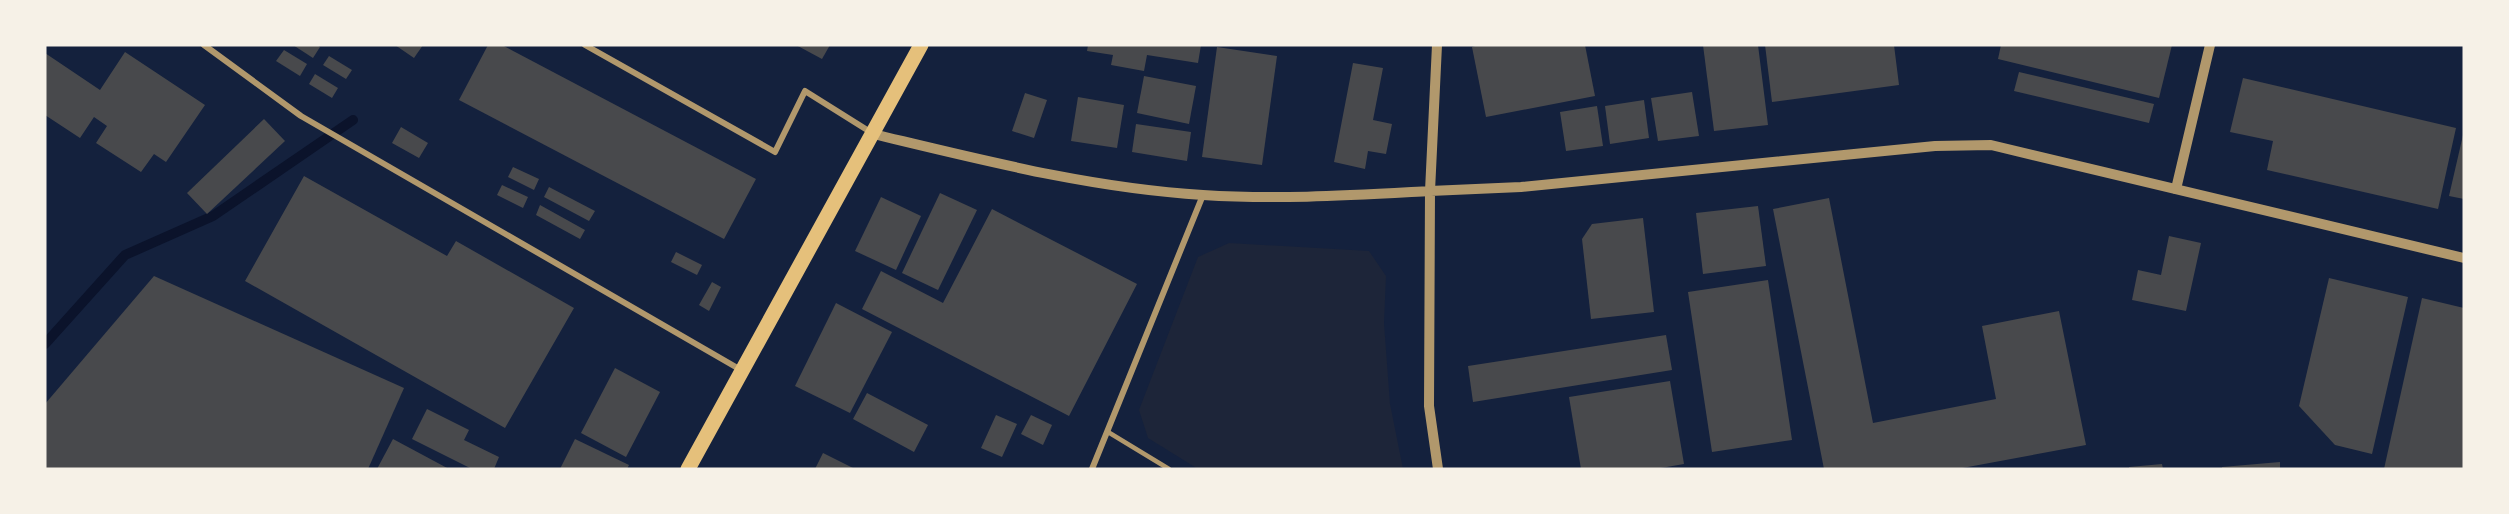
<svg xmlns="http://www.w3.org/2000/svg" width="2509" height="514" viewBox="0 0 2509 514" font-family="Figtree,sans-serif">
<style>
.green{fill:#1d2539}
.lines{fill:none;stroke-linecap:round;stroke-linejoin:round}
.stream{stroke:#0b132b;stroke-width:10}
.building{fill:#48494c}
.service{stroke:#b1986c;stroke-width:4.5}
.minor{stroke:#b1986c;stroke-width:6}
.tertiary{stroke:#b1986c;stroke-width:10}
.primary{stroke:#e5c07b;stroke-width:15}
</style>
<rect width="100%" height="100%" fill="#14213d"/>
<path class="green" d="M 1229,243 L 1369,251 L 1386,276 L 1384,323 L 1390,404 L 1403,469 L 1198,469 L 1148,438 L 1139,410 L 1198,257 Z"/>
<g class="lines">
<path class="stream" d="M 45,344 L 125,255 L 213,216 L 353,120"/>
</g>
<g class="building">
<path d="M 293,45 L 317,45 L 320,47 L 313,58 Z"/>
<path d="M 395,45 L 423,45 L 414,58 Z"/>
<path d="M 488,45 L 502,45 L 756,179 L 724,239 L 459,100 Z"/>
<path d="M 796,45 L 830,45 L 822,59 Z"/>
<path d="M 1088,45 L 1201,45 L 1198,63 L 1147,55 L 1144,71 L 1111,65 L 1113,55 L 1087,51 Z"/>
<path d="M 1478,45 L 1585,45 L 1595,96 L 1486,117 L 1472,47 Z"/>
<path d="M 1703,45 L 1758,45 L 1768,125 L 1714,131 Z"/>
<path d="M 1765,45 L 1894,45 L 1899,85 L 1772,102 Z"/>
<path d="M 2001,45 L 2172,45 L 2159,98 L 1998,59 Z"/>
<path d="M 1217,47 L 1277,56 L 1262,165 L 1202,157 Z"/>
<path d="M 284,50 L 307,64 L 300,76 L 276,61 Z"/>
<path d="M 125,52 L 205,105 L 166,162 L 154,154 L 141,172 L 96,143 L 107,126 L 94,117 L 80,138 L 45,115 L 45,53 L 100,90 Z"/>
<path d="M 329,56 L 352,70 L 346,79 L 323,65 Z"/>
<path d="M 1353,63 L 1383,68 L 1373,120 L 1392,124 L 1386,154 L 1368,151 L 1365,169 L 1334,162 Z"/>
<path d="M 2019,72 L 2154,104 L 2149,123 L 2014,91 Z"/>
<path d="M 315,74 L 338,88 L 332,98 L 309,84 Z"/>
<path d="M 1144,76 L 1196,86 L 1189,124 L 1137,113 Z"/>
<path d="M 2243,78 L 2456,128 L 2438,209 L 2267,170 L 2273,141 L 2230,132 Z"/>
<path d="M 1692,92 L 1699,136 L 1658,141 L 1651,98 Z"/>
<path d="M 1025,93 L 1047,100 L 1034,138 L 1012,131 Z"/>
<path d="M 1078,97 L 1124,105 L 1117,148 L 1071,141 Z"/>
<path d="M 1644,100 L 1649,138 L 1610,144 L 1605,106 Z"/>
<path d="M 1597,106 L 1603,146 L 1566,151 L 1560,112 Z"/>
<path d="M 264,119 L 285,141 L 207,214 L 187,193 Z"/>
<path d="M 1136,124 L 1191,132 L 1187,161 L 1132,152 Z"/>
<path d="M 401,127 L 428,143 L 419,158 L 392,143 Z"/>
<path d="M 2463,135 L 2464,135 L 2464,199 L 2449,196 Z"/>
<path d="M 513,167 L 539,179 L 534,190 L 508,177 Z"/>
<path d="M 304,176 L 447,256 L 456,241 L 574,308 L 505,428 L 245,281 Z"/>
<path d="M 502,185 L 528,197 L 523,208 L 497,195 Z"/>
<path d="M 549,187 L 595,211 L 589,221 L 544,197 Z"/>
<path d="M 940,193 L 977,210 L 938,290 L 902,273 Z"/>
<path d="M 881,197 L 921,216 L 896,270 L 855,251 Z"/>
<path d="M 1829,198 L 1873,423 L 1996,399 L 1982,326 L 2059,311 L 2086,445 L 1957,469 L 1824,469 L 1773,209 Z"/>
<path d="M 540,205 L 585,230 L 580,239 L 536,215 Z"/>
<path d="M 1758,206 L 1766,266 L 1703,274 L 1696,213 Z"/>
<path d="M 992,209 L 1137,284 L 1069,416 L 862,309 L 881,271 L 943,303 Z"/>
<path d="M 1643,218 L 1654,312 L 1591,319 L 1582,239 L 1592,224 Z"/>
<path d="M 2169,236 L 2201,243 L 2186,311 L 2132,300 L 2138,270 L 2161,275 Z"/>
<path d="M 676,252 L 702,265 L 697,275 L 671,262 Z"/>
<path d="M 154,276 L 404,388 L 368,469 L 45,469 L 45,404 Z"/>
<path d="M 2329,278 L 2408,297 L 2372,454 L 2335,445 L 2299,406 Z"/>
<path d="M 1768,280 L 1792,440 L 1712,452 L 1688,292 Z"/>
<path d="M 712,282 L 721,287 L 709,311 L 699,305 Z"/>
<path d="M 2422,298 L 2464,308 L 2464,469 L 2384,469 Z"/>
<path d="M 836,303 L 892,332 L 850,413 L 795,386 Z"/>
<path d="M 1666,335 L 1672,370 L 1473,402 L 1468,366 Z"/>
<path d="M 615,368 L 660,392 L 626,457 L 581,433 Z"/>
<path d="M 1670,381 L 1684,464 L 1655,469 L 1581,469 L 1569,397 Z"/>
<path d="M 867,393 L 928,425 L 914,452 L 853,419 Z"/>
<path d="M 427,409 L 469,430 L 464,440 L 499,457 L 494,469 L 472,469 L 412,439 Z"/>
<path d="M 996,415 L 1017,424 L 1002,457 L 981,448 Z"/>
<path d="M 1031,415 L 1052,425 L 1043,445 L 1021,434 Z"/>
<path d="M 393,439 L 449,469 L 377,469 Z"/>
<path d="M 575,439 L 629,465 L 627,469 L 560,469 Z"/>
<path d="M 823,453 L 855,469 L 815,469 Z"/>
<path d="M 2280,462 L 2280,469 L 2222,469 L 2222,467 Z"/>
<path d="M 2162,464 L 2163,469 L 2129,469 L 2129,467 Z"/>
</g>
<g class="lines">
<path class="service" d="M 1108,432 L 1169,469"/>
<g class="minor">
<path d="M 204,45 L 301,116 L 741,370"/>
<path d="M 585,45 L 775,152 L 805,91 L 872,133"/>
<path d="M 1092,469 L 1203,195"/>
</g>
<g class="tertiary">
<path d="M 873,134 C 982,160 1090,188 1203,195 C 1278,200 1355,195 1430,191 L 1437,45"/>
<path d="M 2176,189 L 2210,45"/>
<path d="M 1438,469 L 1429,406 L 1430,191 L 1521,187 L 1935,146 L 1991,145 L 2464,258"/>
</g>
<path class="primary" d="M 688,469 L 921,45"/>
</g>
<rect width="2509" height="514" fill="none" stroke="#f6f1e7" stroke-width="93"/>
</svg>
